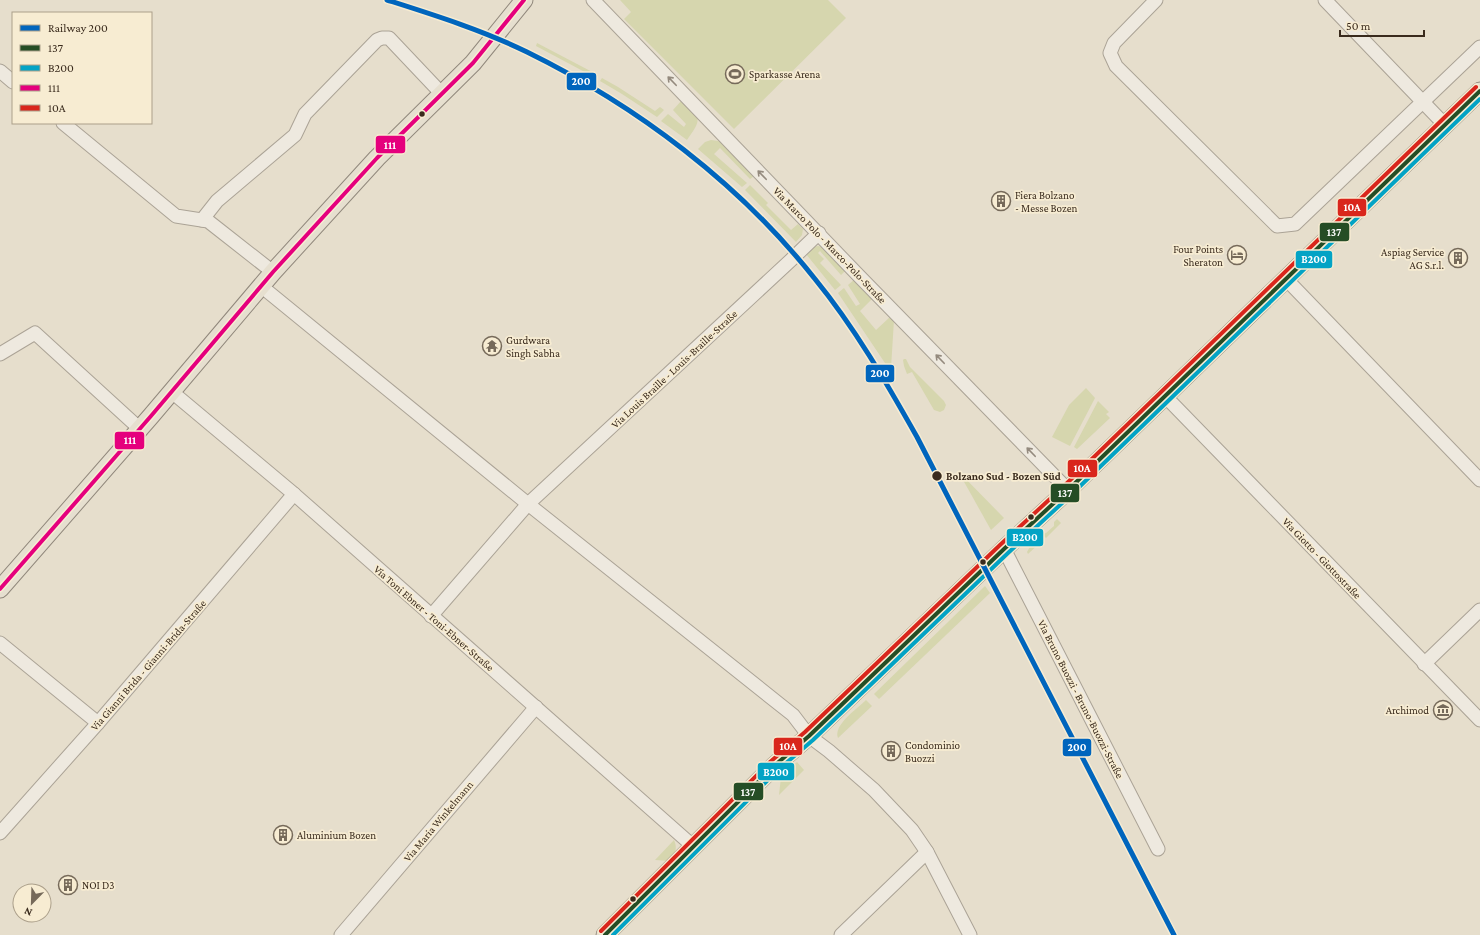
<svg xmlns="http://www.w3.org/2000/svg" width="1480" height="935" viewBox="0 0 1480 935" font-family="'Crimson Pro',serif">
<style>
.green{fill:#d6d6ae}
.lines{fill:none;stroke-linecap:round;stroke-linejoin:round}
.minor-casing{stroke:#aba396;stroke-width:15}
.major-casing{stroke:#91887c;stroke-width:19}
.minor{stroke:#eee9df;stroke-width:13}
.major{stroke:#e6dfcf;stroke-width:17}
.bus-1-casing{stroke:#f7ecd2;stroke-width:7}
.bus-2-casing{stroke:#f7ecd2;stroke-width:7}
.bus-3-casing{stroke:#f7ecd2;stroke-width:7}
.bus-4-casing{stroke:#f7ecd2;stroke-width:7}
.bus-1{stroke:#254d25;stroke-width:4}
.bus-2{stroke:#03a3c5;stroke-width:4}
.bus-3{stroke:#e5007d;stroke-width:4}
.bus-4{stroke:#d9261c;stroke-width:4}
.rail-1-casing{stroke:#f7ecd2;stroke-width:8}
.rail-1{stroke:#0065bd;stroke-width:5}
.oneway{stroke:#948a7e}
.bus-dot{fill:#3a2b1d;stroke:#f7ecd2;stroke-width:1.5}
.labels{text-anchor:middle;stroke-width:3.5;stroke-linejoin:round;paint-order:stroke}
.poi-label{font-size:11px;fill:#3a2b1d;stroke:#f7ecd2;text-anchor:start}
.street-label{font-size:11px;fill:#3a2b1d;stroke:#f7ecd2}
.stop-label{font-size:11px;font-weight:bold;fill:#3a2b1d;stroke:#f7ecd2;text-anchor:start}
.line-badge{stroke:#f7ecd2;stroke-width:1.5}
.badge-label{font-size:11px;text-anchor:middle;font-weight:bold;fill:#fff}
</style>
<rect width="100%" height="100%" fill="#e6decc"/>
<g class="green">
<path d="M 620,0 L 828,0 L 846,18 L 734,129 L 624,19 L 631,12 Z"/>
<path d="M 537,43 L 598,75 L 596,78 L 536,46 Z"/>
<path d="M 602,78 L 618,87 L 655,111 L 660,107 L 664,110 L 657,117 L 622,94 L 600,81 Z"/>
<path d="M 682,100 L 697,116 C 700,124 692,132 687,140 L 661,121 L 668,114 L 684,127 L 686,124 L 673,110 Z"/>
<path d="M 711,140 L 718,141 L 722,143 L 754,176 L 750,179 L 720,148 L 714,154 L 747,183 L 742,187 L 698,149 L 705,142 Z"/>
<path d="M 750,185 L 768,203 L 766,205 L 791,230 L 798,224 L 803,229 L 802,235 L 796,242 L 745,190 Z"/>
<path d="M 818,246 L 823,247 L 846,270 L 841,275 L 820,251 L 818,253 L 824,259 L 820,263 L 841,285 L 835,290 L 806,254 L 813,247 Z"/>
<path d="M 855,279 L 873,298 L 860,311 L 876,330 L 890,317 L 894,320 L 891,368 L 889,369 L 838,293 L 844,288 L 856,306 L 860,304 L 848,285 Z"/>
<path d="M 904,359 L 906,359 L 910,367 L 944,401 L 946,405 L 944,410 L 940,412 L 934,410 L 912,372 L 907,374 L 904,366 L 903,360 Z"/>
<path d="M 1086,388 L 1095,398 L 1070,446 L 1052,437 L 1069,405 Z"/>
<path d="M 1098,401 L 1109,412 L 1106,414 L 1110,418 L 1077,449 L 1074,447 Z"/>
<path d="M 958,471 L 1004,518 L 991,530 Z"/>
<path d="M 1057,519 L 1061,523 L 1046,538 L 1042,534 L 1046,533 L 1054,526 L 1054,522 Z"/>
<path d="M 1038,537 L 1042,541 L 1028,554 L 1027,552 L 1031,545 Z"/>
<path d="M 985,586 L 990,593 L 879,699 L 874,694 Z"/>
<path d="M 866,700 L 872,706 L 838,738 C 833,725 857,709 866,700 Z"/>
<path d="M 797,762 L 804,770 L 779,795 L 781,777 Z"/>
<path d="M 674,840 C 678,849 675,854 669,861 L 655,860 Z"/>
</g>
<g class="lines">
<g class="minor-casing">
<g id="minor">
<path d="M 593,0 L 859,276 L 1068,490"/>
<path d="M 1156,0 L 1114,43 L 1110,53 L 1116,66 L 1277,226 L 1295,224 L 1480,47"/>
<path d="M 1325,0 L 1445,125"/>
<path d="M 0,71 L 13,82"/>
<path d="M 63,123 L 176,216 L 208,221 L 273,272"/>
<path d="M 202,220 L 217,201 L 295,135 L 305,114 L 377,40 L 382,38 L 389,38 L 442,94"/>
<path d="M 1286,279 L 1480,480"/>
<path d="M 261,286 L 528,504 L 793,715 L 809,736 L 829,751 L 874,790 L 912,830 L 927,852 L 970,935"/>
<path d="M 0,354 L 35,333 L 140,429"/>
<path d="M 172,392 L 294,494 L 694,847"/>
<path d="M 1164,395 L 1480,720"/>
<path d="M 1004,549 L 1158,849"/>
<path d="M 431,616 L 528,504 L 791,260 L 819,233"/>
<path d="M 0,643 L 98,723"/>
<path d="M 1424,664 L 1480,610"/>
<path d="M 0,833 L 98,723 L 294,494"/>
<path d="M 341,935 L 536,707"/>
<path d="M 841,935 L 927,852"/>
</g>
</g>
<g class="major-casing">
<g id="major">
<path d="M 0,589 L 151,416 L 273,272 L 377,158 L 473,63 L 524,0"/>
<path d="M 605,935 L 774,766 L 809,736 L 1004,549 L 1068,490 L 1480,91"/>
</g>
</g>
<use href="#minor" class="minor"/>
<use href="#major" class="major"/>
<g class="bus-1-casing">
<path id="bus-1" d="M 605,935 L 774,766 L 809,736 L 1004,549 L 1068,490 L 1480,91"/>
</g>
<g class="bus-2-casing">
<path id="bus-2" d="M 613,935 L 778,770 L 813,740 L 1008,553 L 1072,494 L 1480,99"/>
</g>
<g class="bus-3-casing">
<path id="bus-3" d="M 0,589 L 151,416 L 273,272 L 377,158 L 473,63 L 524,0"/>
</g>
<g class="bus-4-casing">
<path id="bus-4" d="M 601,931 L 770,762 L 805,732 L 1000,545 L 1064,486 L 1476,87"/>
</g>
<use href="#bus-1" class="bus-1"/>
<use href="#bus-2" class="bus-2"/>
<use href="#bus-3" class="bus-3"/>
<use href="#bus-4" class="bus-4"/>
<g class="rail-1-casing">
<path id="rail-1" d="M 387,0 C 434,15 482,30 527,52 C 637,106 739,183 815,279 C 855,328 886,382 917,437 L 1174,935"/>
</g>
<use href="#rail-1" class="rail-1"/>
</g>
<defs><path id="oneway-shaft" d="M-6 0H5M1.5-3L5.5 0L1.5 3" fill="none" stroke-width="1.6" stroke-linecap="round" stroke-linejoin="round"/></defs>
<g class="oneway">
<use href="#oneway-shaft" transform="translate(672 81) rotate(-134)"/>
<use href="#oneway-shaft" transform="translate(762 175) rotate(-134)"/>
<use href="#oneway-shaft" transform="translate(940 359) rotate(-134)"/>
<use href="#oneway-shaft" transform="translate(1031 452) rotate(-134)"/>
</g>
<defs>
<g id="stadium-ring" transform="scale(1)"><circle r="9.5" fill="#f7ecd2" stroke="#766a5a" stroke-width="1.5"/><path d="M0-5a6.5 5 0 1 0 0 10a6.5 5 0 1 0 0-10ZM-3.5-1.8h7v3.6h-7Z" fill="#766a5a"/></g>
<g id="building-ring" transform="scale(1)"><circle r="9.5" fill="#f7ecd2" stroke="#766a5a" stroke-width="1.5"/><path d="M-4-6H4V6H1V3H-1V6H-4ZM-2.5-4.3h1.7v1.8h-1.7ZM.8-4.3h1.7v1.8H.8ZM-2.5-1h1.7V.8h-1.7ZM.8-1h1.7V.8H.8Z" fill="#766a5a"/></g>
<g id="hotel-ring" transform="scale(1)"><circle r="9.5" fill="#f7ecd2" stroke="#766a5a" stroke-width="1.5"/><path d="M-6-4.5h1.5V1H6V5H4.5V3h-9V5H-6ZM-4 0a1.8 1.8 0 1 1 3.6 0ZM.5 0V-2.5h3Q6-2.5 6 0Z" fill="#766a5a"/></g>
<g id="temple-ring" transform="scale(1)"><circle r="9.5" fill="#f7ecd2" stroke="#766a5a" stroke-width="1.5"/><path d="M0-6L5-2H3V0L6.5 2.5H4V6H1.5V3h-3V6H-4V2.5H-6.5L-3 0V-2H-5Z" fill="#766a5a"/></g>
<g id="museum-ring" transform="scale(1)"><circle r="9.5" fill="#f7ecd2" stroke="#766a5a" stroke-width="1.5"/><path d="M0-6L6-3V-2H-6V-3ZM-5-1h2V3h-2ZM-1-1h2V3h-2ZM3-1h2V3H3ZM-6 4H6V6H-6Z" fill="#766a5a"/></g>
</defs>
<g fill-rule="evenodd">
<use href="#stadium-ring" x="735" y="74"/>
<use href="#building-ring" x="1001" y="201"/>
<use href="#hotel-ring" x="1237" y="255"/>
<use href="#building-ring" x="1458" y="258"/>
<use href="#temple-ring" x="492" y="346"/>
<use href="#museum-ring" x="1443" y="710"/>
<use href="#building-ring" x="891" y="751"/>
<use href="#building-ring" x="283" y="835"/>
<use href="#building-ring" x="68" y="885"/>
</g>
<g class="bus-dot">
<circle cx="422" cy="114" r="3.5"/>
<circle cx="937" cy="476" r="5.5"/>
<circle cx="1031" cy="517" r="3.5"/>
<circle cx="983" cy="562" r="3.5"/>
<circle cx="633" cy="899" r="3.5"/>
</g>
<g class="labels">
<g class="poi-label">
<text x="749" y="78">Sparkasse Arena</text>
<text x="1015" y="199">Fiera Bolzano<tspan x="1015" dy="13">- Messe Bozen</tspan></text>
<text x="1223" y="253" text-anchor="end">Four Points<tspan x="1223" dy="13">Sheraton</tspan></text>
<text x="1444" y="256" text-anchor="end">Aspiag Service<tspan x="1444" dy="13">AG S.r.l.</tspan></text>
<text x="506" y="344">Gurdwara<tspan x="506" dy="13">Singh Sabha</tspan></text>
<text x="1429" y="714" text-anchor="end">Archimod</text>
<text x="905" y="749">Condominio<tspan x="905" dy="13">Buozzi</tspan></text>
<text x="297" y="839">Aluminium Bozen</text>
<text x="82" y="889">NOI D3</text>
</g>
<g class="street-label">
<text transform="translate(830 245) rotate(46)" y="4">Via Marco Polo - Marco-Polo-Straße</text>
<text transform="translate(674 369) rotate(-43)" y="4">Via Louis Braille - Louis-Braille-Straße</text>
<text transform="translate(1322 558) rotate(46)" y="4">Via Giotto - Giottostraße</text>
<text transform="translate(434 618) rotate(41)" y="4">Via Toni Ebner - Toni-Ebner-Straße</text>
<text transform="translate(148 665) rotate(-49)" y="4">Via Gianni Brida - Gianni-Brida-Straße</text>
<text transform="translate(1081 699) rotate(63)" y="4">Via Bruno Buozzi - Bruno-Buozzi-Straße</text>
<text transform="translate(438 821) rotate(-50)" y="4">Via Maria Winkelmann</text>
</g>
<g class="stop-label">
<text x="946" y="480">Bolzano Sud - Bozen Süd</text>
</g>
</g>
<g class="line-badge">
<rect x="566" y="72" width="31" height="19" rx="4" fill="#0065bd"/>
<rect x="375" y="135" width="31" height="19" rx="4" fill="#e5007d"/>
<rect x="1337" y="198" width="30" height="19" rx="4" fill="#d9261c"/>
<rect x="1319" y="222" width="31" height="20" rx="4" fill="#254d25"/>
<rect x="1295" y="250" width="38" height="19" rx="4" fill="#03a3c5"/>
<rect x="865" y="364" width="30" height="19" rx="4" fill="#0065bd"/>
<rect x="114" y="431" width="31" height="19" rx="4" fill="#e5007d"/>
<rect x="1067" y="459" width="31" height="19" rx="4" fill="#d9261c"/>
<rect x="1050" y="483" width="30" height="20" rx="4" fill="#254d25"/>
<rect x="1006" y="528" width="38" height="19" rx="4" fill="#03a3c5"/>
<rect x="773" y="737" width="30" height="19" rx="4" fill="#d9261c"/>
<rect x="1062" y="738" width="30" height="19" rx="4" fill="#0065bd"/>
<rect x="757" y="762" width="38" height="19" rx="4" fill="#03a3c5"/>
<rect x="733" y="782" width="31" height="19" rx="4" fill="#254d25"/>
</g>
<g class="badge-label">
<text x="581" y="85">200</text>
<text x="390" y="149">111</text>
<text x="1352" y="211">10A</text>
<text x="1334" y="236">137</text>
<text x="1314" y="263">B200</text>
<text x="880" y="377">200</text>
<text x="130" y="444">111</text>
<text x="1082" y="472">10A</text>
<text x="1065" y="497">137</text>
<text x="1025" y="541">B200</text>
<text x="788" y="750">10A</text>
<text x="1077" y="751">200</text>
<text x="776" y="776">B200</text>
<text x="748" y="796">137</text>
</g>
<rect x="12" y="12" width="140" height="112" fill="#f7ecd2" stroke="#ab9f8a"/>
<rect x="20" y="25" width="20" height="6" fill="#0065bd" stroke="#ab9f8a"/>
<text x="48" y="32" font-size="12" fill="#3a2b1d">Railway 200</text>
<rect x="20" y="45" width="20" height="6" fill="#254d25" stroke="#ab9f8a"/>
<text x="48" y="52" font-size="12" fill="#3a2b1d">137</text>
<rect x="20" y="65" width="20" height="6" fill="#03a3c5" stroke="#ab9f8a"/>
<text x="48" y="72" font-size="12" fill="#3a2b1d">B200</text>
<rect x="20" y="85" width="20" height="6" fill="#e5007d" stroke="#ab9f8a"/>
<text x="48" y="92" font-size="12" fill="#3a2b1d">111</text>
<rect x="20" y="105" width="20" height="6" fill="#d9261c" stroke="#ab9f8a"/>
<text x="48" y="112" font-size="12" fill="#3a2b1d">10A</text>
<g transform="translate(32 903) rotate(203)"><circle r="19" fill="#f7ecd2" stroke="#ab9f8a"/>
<path d="M0-3L7 15L0 10L-7 15Z" fill="#766a5a"/>
<text y="-6" font-size="11" font-weight="bold" text-anchor="middle" fill="#3a2b1d">N</text>
</g>
<path d="M1340 30v6h84v-6" fill="none" stroke="#3a2b1d" stroke-width="2"/>
<text x="1346" y="30" font-size="12" fill="#3a2b1d" stroke="#f7ecd2" stroke-width="3" paint-order="stroke">50 m</text>
</svg>
